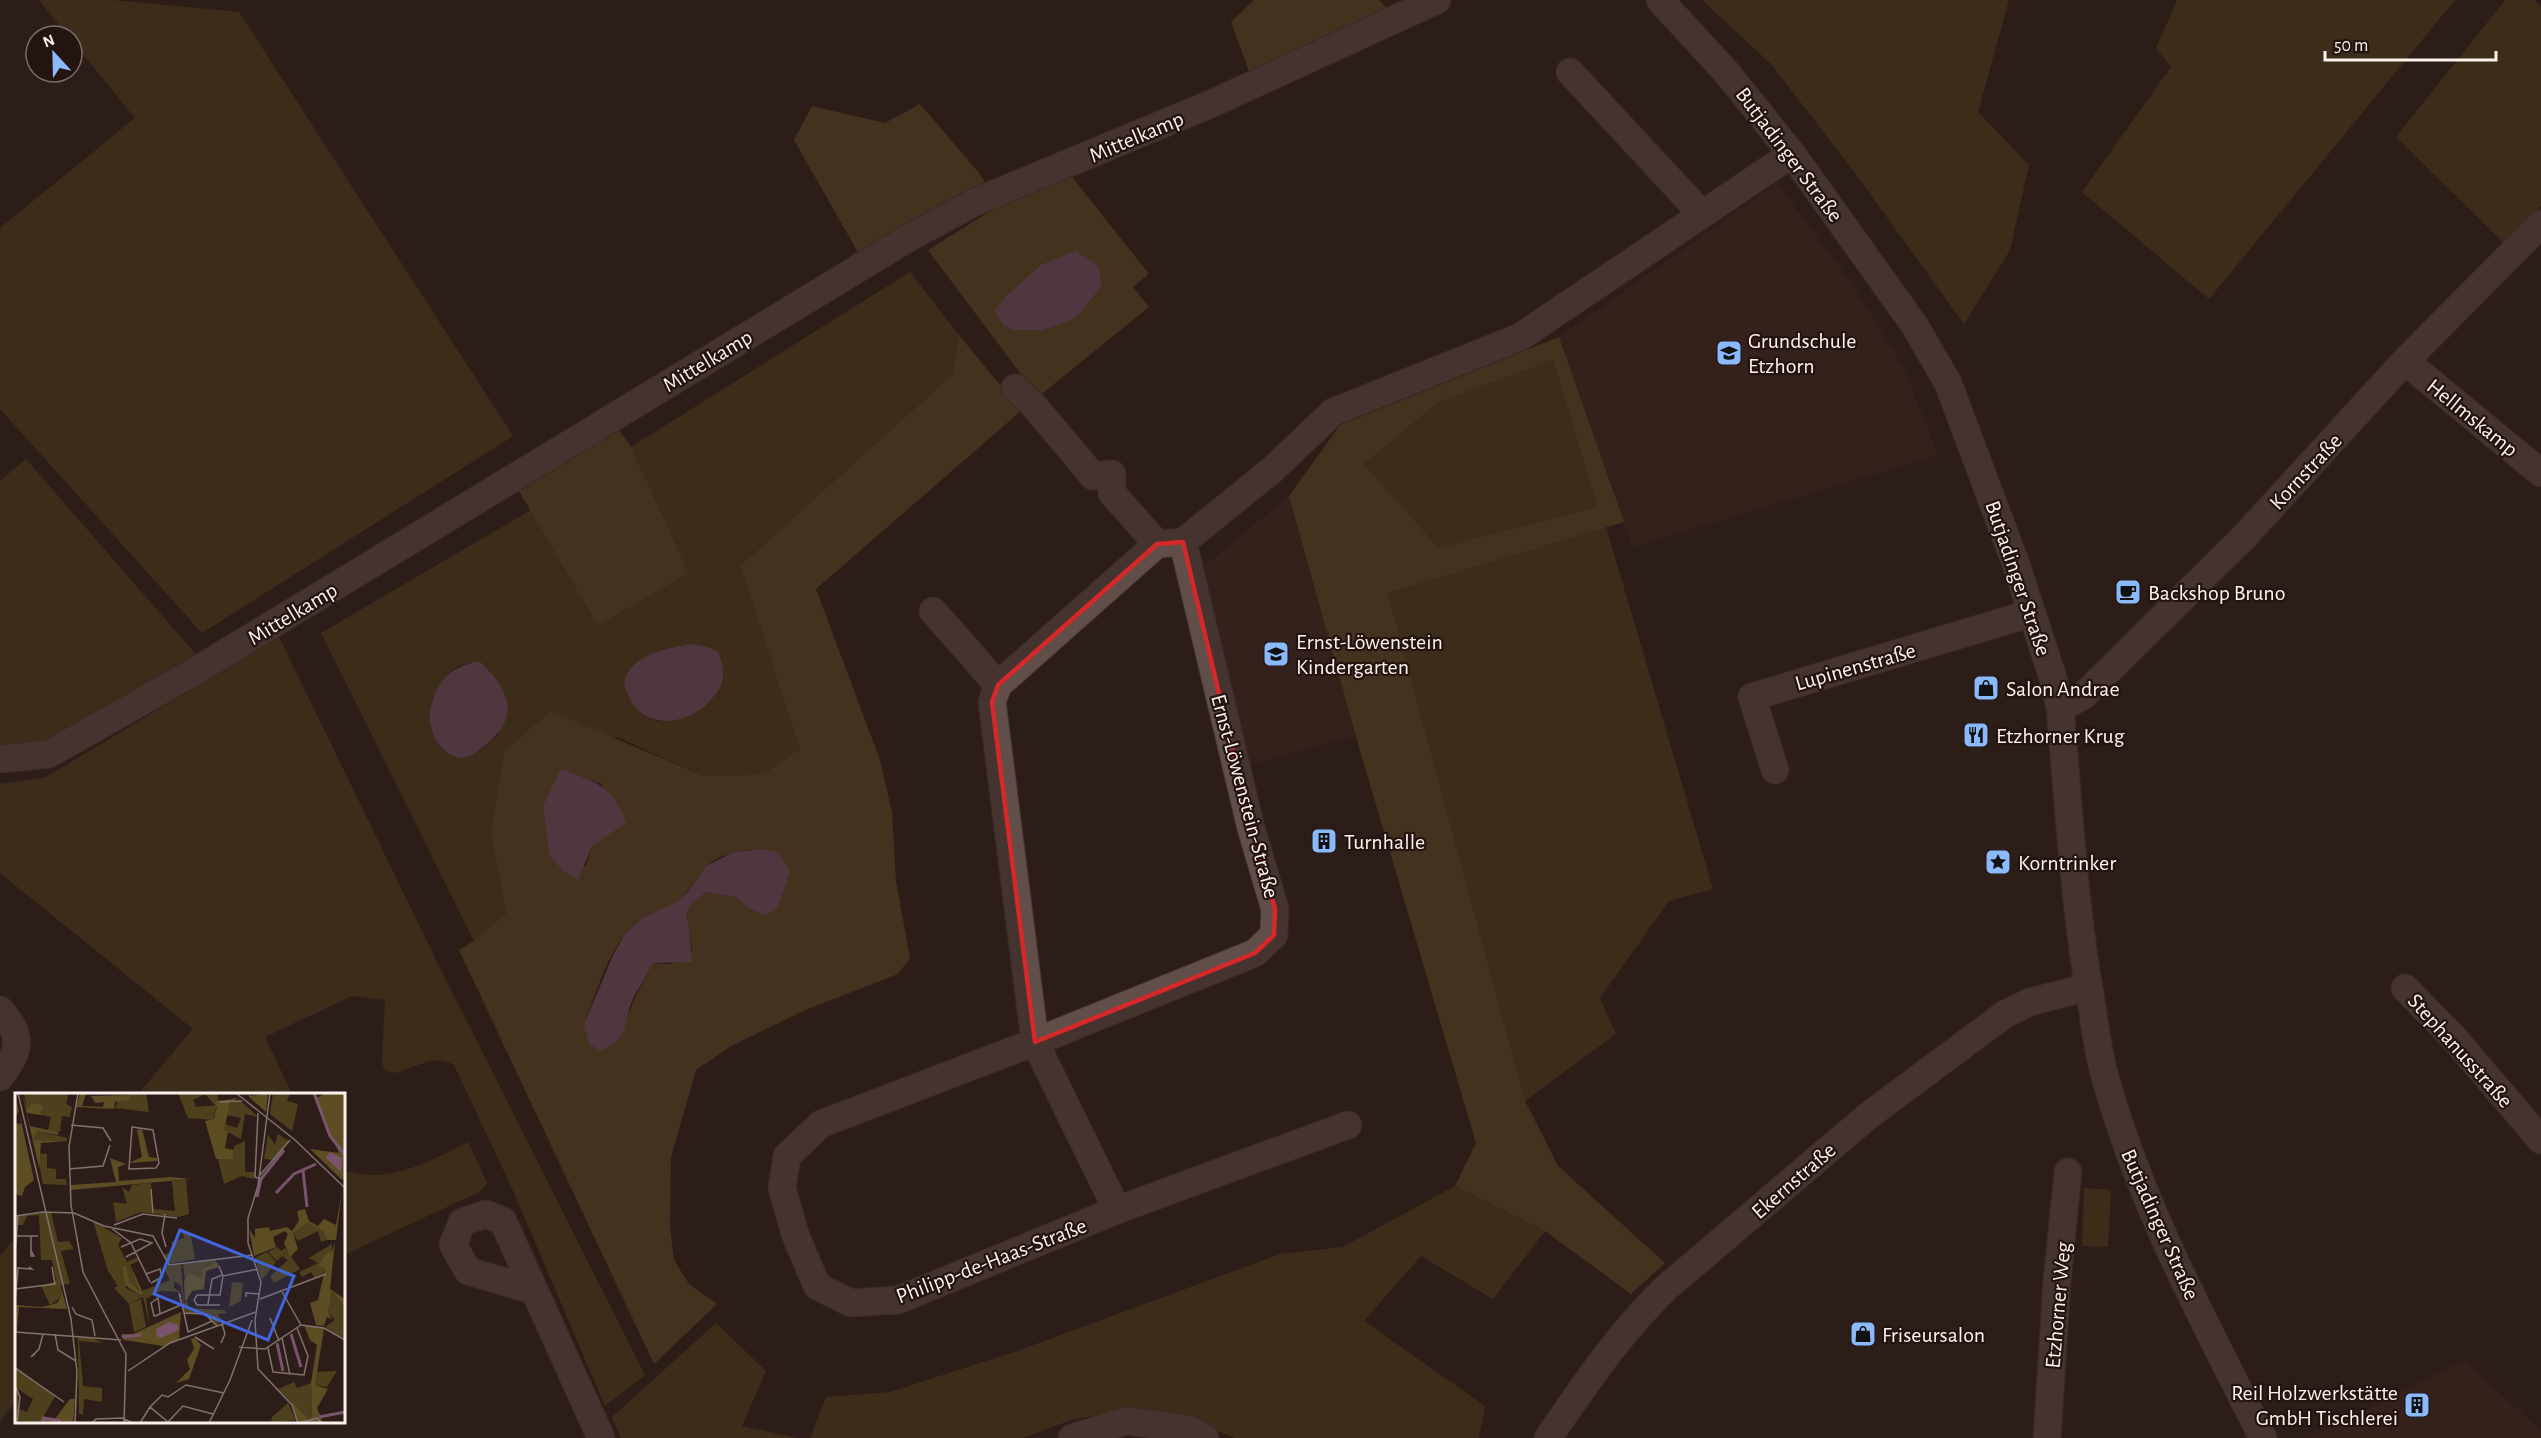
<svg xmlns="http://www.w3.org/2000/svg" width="2541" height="1438" viewBox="0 0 2541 1438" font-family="'Alegreya Sans',sans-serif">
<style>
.built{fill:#3c2620}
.green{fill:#4d401c;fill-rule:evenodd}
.forest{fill:#5d4d23;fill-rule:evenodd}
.water{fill:#7a546d}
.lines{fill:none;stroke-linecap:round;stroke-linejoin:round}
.minor-casing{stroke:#483a38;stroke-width:29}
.minor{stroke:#614e49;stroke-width:27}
.marked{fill:none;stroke:#d62828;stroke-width:4.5;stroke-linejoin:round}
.labels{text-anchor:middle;stroke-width:4.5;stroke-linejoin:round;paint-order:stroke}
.street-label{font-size:22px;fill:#fdf1ee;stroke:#231410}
.poi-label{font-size:22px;fill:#fdf1ee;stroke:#231410;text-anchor:start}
.inset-river{fill:none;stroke:#7a546d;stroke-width:3}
.inset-road{fill:none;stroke:#80726e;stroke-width:1.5}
.view{fill:#3f66db;fill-opacity:0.15;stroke:#3f66db;stroke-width:3}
.inset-edge{fill:none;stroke:#fdf1ee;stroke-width:3}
</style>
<rect width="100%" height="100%" fill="#2d1d19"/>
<g class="built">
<path d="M 1777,183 L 1849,279 L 1904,369 L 1938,455 L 1632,547 L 1559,337 Z"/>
<path d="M 1289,496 L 1357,736 L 1246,765 L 1198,571 Z"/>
<path d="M 2464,1360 L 2541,1431 L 2541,1438 L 2310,1438 Z"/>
</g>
<g class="green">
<path d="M 39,0 L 112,0 L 239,12 L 513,436 L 202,633 L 0,409 L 0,228 L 135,118 L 72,41 L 72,36 L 68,36 Z"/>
<path d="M 1702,0 L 2009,0 L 1978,112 L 2029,165 L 2010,250 L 1964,324 L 1855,173 L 1771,64 Z"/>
<path d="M 2177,0 L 2455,0 L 2209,299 L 2082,192 L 2171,67 L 2156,48 Z"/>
<path d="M 2505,0 L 2534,0 L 2541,6 L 2541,206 L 2505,244 L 2396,137 Z"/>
<path d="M 910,272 L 959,335 L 953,374 L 740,566 L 800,749 L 763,774 L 704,776 L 617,737 L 491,834 L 506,914 L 474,941 L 321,633 L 531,510 L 598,624 L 689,573 L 631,447 ZM 474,662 L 499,734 L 469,757 L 446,752 L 435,739 L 449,673 L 458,666 ZM 722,681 L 717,693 L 709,702 L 661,722 L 649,718 L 639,712 Z"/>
<path d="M 1553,360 L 1597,507 L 1439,548 L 1364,464 L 1439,402 Z"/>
<path d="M 26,459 L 198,657 L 49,745 L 0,747 L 0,481 Z"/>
<path d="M 1606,527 L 1713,889 L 1669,901 L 1600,998 L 1616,1034 L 1525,1101 L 1388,593 Z"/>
<path d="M 279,637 L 439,966 L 645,1375 L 605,1406 L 511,1186 L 454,1065 C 434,1053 415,1068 394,1073 L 385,1070 L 382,1063 L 385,1000 L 352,996 L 265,1037 L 292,1094 L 138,1094 L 193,1029 L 0,873 L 0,782 L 4,784 L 46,777 Z"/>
<path d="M 468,1142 L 487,1183 L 479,1192 L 344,1255 L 344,1170 C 387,1186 430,1161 468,1142 Z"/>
<path d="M 1455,1186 L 1545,1231 L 1493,1299 L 1421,1256 L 1364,1321 L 1485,1406 L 1479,1438 L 1234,1438 L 1191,1418 L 1129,1409 L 1071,1420 L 1023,1438 L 810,1438 L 826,1397 L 890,1392 L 1020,1350 L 1280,1254 L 1343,1247 Z"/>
<path d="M 2084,1188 L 2111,1190 L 2108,1247 L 2082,1246 Z"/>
<path d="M 16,1237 L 16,1401 L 0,1421 L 0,1256 Z"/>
<path d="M 716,1323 L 766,1371 L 742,1426 L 798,1438 L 621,1438 L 612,1417 Z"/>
</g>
<g class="forest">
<path d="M 1254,0 L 1379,0 L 1393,14 L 1251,77 L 1231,22 Z"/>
<path d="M 920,104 L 980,174 L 987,186 L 859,254 L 794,140 L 812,106 L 885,123 Z"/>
<path d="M 1072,177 L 1149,274 L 1133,287 L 1149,307 L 1038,397 L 928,250 L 997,207 ZM 1102,286 L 1075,318 L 1043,330 Z"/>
<path d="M 959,335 L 1021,411 L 816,589 L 880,760 L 892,812 L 896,881 L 910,958 L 898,974 L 803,1011 L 731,1046 L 696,1070 L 671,1157 L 670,1227 L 674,1260 L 689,1284 L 717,1304 L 654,1364 L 459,950 L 474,941 L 506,914 L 491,834 L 504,753 L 550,711 L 704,776 L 763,774 L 800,749 L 740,566 L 953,374 ZM 561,769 L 602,784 L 592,846 L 586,866 L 563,871 L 549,853 L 543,805 ZM 759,849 L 748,908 L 736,897 L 706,892 L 690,906 L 686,915 L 689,925 L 692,950 L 672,964 L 653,963 C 646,980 635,994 630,1011 L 584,1025 C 598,990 609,943 640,920 C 653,911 669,909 681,898 C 690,890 695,879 704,869 C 716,854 741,851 759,849 Z"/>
<path d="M 1559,337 L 1624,522 L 1388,593 L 1525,1101 L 1558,1166 L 1665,1263 L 1631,1294 L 1545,1231 L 1455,1186 L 1476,1143 L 1361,754 L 1289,496 L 1340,425 ZM 1553,360 L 1597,507 L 1439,548 L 1364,464 L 1439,402 Z"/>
<path d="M 619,430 L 631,447 L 689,573 L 598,625 L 519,491 Z"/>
</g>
<g class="water">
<path d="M 1076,251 L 1098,266 L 1102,286 L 1076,318 L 1043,330 L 1015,330 L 1004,326 L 994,311 L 1006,296 L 1041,265 Z"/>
<path d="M 691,644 L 707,647 L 718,652 C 726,673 726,685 709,702 C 687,725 644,731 629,697 C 627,692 623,685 625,679 C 633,654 669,648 691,644 Z"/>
<path d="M 474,662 L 480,662 C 510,689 521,718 485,745 C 480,748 475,754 470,756 C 455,763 439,748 434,736 C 429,723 428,714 433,700 C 440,678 452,668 474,662 Z"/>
<path d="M 561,769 C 596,782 613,785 626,823 L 592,846 L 578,880 L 563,871 L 549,854 L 543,805 Z"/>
<path d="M 759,849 L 778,852 L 790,872 L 777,909 L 765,915 L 748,908 L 736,897 L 706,892 L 690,906 L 686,915 L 689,925 L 692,962 L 653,963 C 647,976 641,984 634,997 C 622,1019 632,1038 601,1051 L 589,1044 L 584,1025 L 613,955 L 625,934 L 641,919 L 676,902 L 687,893 L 706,866 L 732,853 Z"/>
</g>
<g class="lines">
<g class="minor-casing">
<g id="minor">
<path d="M 1660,0 L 1727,73 L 1792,154 L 1915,326 L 1948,383 L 2017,567 L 2053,678 L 2060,708 C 2069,808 2074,908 2092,1006 C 2095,1028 2098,1051 2104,1073 C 2139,1202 2203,1319 2263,1438"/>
<path d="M 1570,72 L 1701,213"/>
<path d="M 2405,361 L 2541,473"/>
<path d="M 1015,388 L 1035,407 L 1093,476 L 1112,474 L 1112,493 L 1157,544 L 1183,542 L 1272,470 L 1333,412 L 1520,337 L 1792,154"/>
<path d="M 1183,542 L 1251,828 L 1275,909 L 1274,935 L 1255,953 L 1035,1042 L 821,1124 L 787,1156 L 782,1188 L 795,1234 L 817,1286 L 851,1303 L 898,1300 L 1117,1210 L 1348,1125"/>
<path d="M 933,611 L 998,685"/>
<path d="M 2060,708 L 2083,696 L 2244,537 L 2405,361 L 2541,224"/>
<path d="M 0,759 L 49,754 L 194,672 L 905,240 L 975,202 L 1213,103 L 1437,0"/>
<path d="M 1775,770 L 1752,697 L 2032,613"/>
<path d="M 2405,988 L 2453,1037 L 2541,1140"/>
<path d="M 0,1010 C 24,1036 20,1052 0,1077"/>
<path d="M 1117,1210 L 1035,1042 L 992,702 L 998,685 L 1157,544"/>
<path d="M 532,1290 L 468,1271 L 453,1245 L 462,1222 L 486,1214 L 503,1221 L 601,1438"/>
<path d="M 1072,1438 L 1126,1421 L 1188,1429 L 1205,1438"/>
<path d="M 1548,1438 C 1586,1383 1619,1333 1667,1287 L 1868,1116 L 2005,1014 L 2030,1002 L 2088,987"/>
<path d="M 2047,1438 L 2057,1281 L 2068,1172"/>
</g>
</g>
<use href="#minor" class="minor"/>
</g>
<path d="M0 0H2541V1438H0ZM 1183,542 L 1251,828 L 1275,909 L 1274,935 L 1255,953 L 1035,1042 L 992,702 L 998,685 L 1157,544 Z" fill="#2d1d19" fill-opacity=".55" fill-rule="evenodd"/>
<path class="marked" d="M 1183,542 L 1251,828 L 1275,909 L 1274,935 L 1255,953 L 1035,1042 L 992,702 L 998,685 L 1157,544 Z"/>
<defs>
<g id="school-square" transform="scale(1.35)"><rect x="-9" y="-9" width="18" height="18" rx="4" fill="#8bbafc" stroke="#231410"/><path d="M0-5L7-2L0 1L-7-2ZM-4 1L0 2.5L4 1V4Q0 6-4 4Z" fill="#111"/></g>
<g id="cafe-square" transform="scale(1.35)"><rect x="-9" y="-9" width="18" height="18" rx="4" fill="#8bbafc" stroke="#231410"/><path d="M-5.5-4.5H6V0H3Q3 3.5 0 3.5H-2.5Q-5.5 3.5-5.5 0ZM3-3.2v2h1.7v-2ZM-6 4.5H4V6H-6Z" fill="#111"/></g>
<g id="shop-square" transform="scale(1.35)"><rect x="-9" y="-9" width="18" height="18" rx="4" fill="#8bbafc" stroke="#231410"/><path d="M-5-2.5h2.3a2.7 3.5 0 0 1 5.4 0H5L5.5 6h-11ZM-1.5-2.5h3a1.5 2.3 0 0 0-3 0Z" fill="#111"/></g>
<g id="restaurant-square" transform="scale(1.35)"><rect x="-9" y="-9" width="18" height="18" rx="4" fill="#8bbafc" stroke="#231410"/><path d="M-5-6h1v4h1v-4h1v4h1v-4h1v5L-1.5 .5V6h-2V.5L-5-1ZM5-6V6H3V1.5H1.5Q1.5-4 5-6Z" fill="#111"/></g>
<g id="building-square" transform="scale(1.35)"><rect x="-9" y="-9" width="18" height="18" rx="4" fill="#8bbafc" stroke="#231410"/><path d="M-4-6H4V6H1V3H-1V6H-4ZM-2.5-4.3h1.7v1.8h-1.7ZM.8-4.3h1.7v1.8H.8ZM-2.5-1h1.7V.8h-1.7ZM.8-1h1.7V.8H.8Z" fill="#111"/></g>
<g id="sight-square" transform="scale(1.35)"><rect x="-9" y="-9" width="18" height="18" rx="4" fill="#8bbafc" stroke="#231410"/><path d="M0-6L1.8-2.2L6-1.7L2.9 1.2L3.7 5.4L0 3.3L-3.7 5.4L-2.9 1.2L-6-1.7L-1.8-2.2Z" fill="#111"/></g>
</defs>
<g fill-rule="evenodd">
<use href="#school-square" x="1729" y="353"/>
<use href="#cafe-square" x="2128" y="592"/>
<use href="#school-square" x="1276" y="654"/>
<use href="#shop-square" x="1986" y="688"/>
<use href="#restaurant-square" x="1976" y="735"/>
<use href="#building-square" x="1324" y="841"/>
<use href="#sight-square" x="1998" y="862"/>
<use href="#shop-square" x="1863" y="1334"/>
<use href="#building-square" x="2417" y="1405"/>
</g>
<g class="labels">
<g class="street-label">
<text transform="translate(1136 136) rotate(-23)" y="8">Mittelkamp</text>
<text transform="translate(1790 154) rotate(53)" y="8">Butjadinger Straße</text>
<text transform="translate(707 360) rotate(-31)" y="8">Mittelkamp</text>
<text transform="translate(2473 417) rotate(39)" y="8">Hellmskamp</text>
<text transform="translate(2305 471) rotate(-47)" y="8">Kornstraße</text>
<text transform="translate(2019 578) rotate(71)" y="8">Butjadinger Straße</text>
<text transform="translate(292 613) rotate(-31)" y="8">Mittelkamp</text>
<text transform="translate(1855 666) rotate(-16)" y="8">Lupinenstraße</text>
<text transform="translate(1246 796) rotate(75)" y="8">Ernst-Löwenstein-Straße</text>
<text transform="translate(2461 1050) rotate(48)" y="8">Stephanusstraße</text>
<text transform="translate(1793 1180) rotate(-41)" y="8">Ekernstraße</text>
<text transform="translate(2161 1224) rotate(66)" y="8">Butjadinger Straße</text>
<text transform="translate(991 1260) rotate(-21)" y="8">Philipp-de-Haas-Straße</text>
<text transform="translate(2057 1305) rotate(-85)" y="8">Etzhorner Weg</text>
</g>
<g class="poi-label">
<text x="1748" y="348">Grundschule<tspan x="1748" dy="25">Etzhorn</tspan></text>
<text x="2148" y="600">Backshop Bruno</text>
<text x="1296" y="649">Ernst-Löwenstein<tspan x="1296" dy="25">Kindergarten</tspan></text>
<text x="2006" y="696">Salon Andrae</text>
<text x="1996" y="743">Etzhorner Krug</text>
<text x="1344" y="849">Turnhalle</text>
<text x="2018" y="870">Korntrinker</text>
<text x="1882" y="1342">Friseursalon</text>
<text x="2398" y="1400" text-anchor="end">Reil Holzwerkstätte<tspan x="2398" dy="25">GmbH Tischlerei</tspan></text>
</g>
</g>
<g transform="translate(15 1093)">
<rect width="330" height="330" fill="#2d1d19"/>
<path d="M 9,0 L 54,0 L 51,11 L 57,14 L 55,24 L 47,23 L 45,39 L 33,37 L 36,24 L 26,22 L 27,13 L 12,18 ZM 114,0 L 131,0 L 134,19 L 100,15 L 104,7 L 114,7 ZM 163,0 L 202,0 L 204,8 L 197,9 L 190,1 L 178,7 L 181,14 L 202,12 L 198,27 L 173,25 ZM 258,0 L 275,0 L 272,8 L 283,11 L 277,38 L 255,21 ZM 226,8 L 243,24 L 230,21 L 226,46 L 209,37 L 210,31 L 222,35 L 226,25 L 212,22 L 215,10 ZM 22,38 L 52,45 L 52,48 L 19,47 ZM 263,41 L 274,48 L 259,67 L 249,66 L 253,42 L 260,51 ZM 230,48 L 230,79 L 240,79 L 239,86 L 227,83 L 209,91 L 203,66 L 218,66 L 219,53 ZM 22,60 L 32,61 L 32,75 L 41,76 L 41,86 L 51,86 L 52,92 L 28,91 ZM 171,87 L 174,121 L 163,124 L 126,119 L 101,129 L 98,109 L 112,111 L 107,94 L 114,99 L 117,92 L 136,90 L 137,116 L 160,118 L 157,88 ZM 36,119 L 43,149 L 54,148 L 59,156 L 46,158 L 55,191 L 45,192 L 46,204 L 35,212 L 26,193 L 41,188 L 37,167 L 26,167 L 24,122 L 12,123 L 8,132 L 2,132 L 0,123 ZM 78,128 L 107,145 L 103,152 L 112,169 L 123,164 L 125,167 L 115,172 L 127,198 L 155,187 L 149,175 L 144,175 L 166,171 L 169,210 L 173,209 L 173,215 L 209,217 L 212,220 L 203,221 L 206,227 L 202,232 L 190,221 L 169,220 L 166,193 L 159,188 L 159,195 L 166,199 L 145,198 L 131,206 L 135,233 L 128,204 L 114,211 L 126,206 L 131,234 L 119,239 L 114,211 L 99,195 L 103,193 L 93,178 ZM 111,175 L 115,189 L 128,200 L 126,203 L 111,195 L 107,176 ZM 293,130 L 308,138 L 312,147 L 306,149 L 303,138 L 283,148 L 278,140 ZM 167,137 L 176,142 L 180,166 L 154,171 L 148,162 L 159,158 L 156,149 L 169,145 ZM 317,151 L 317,159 L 312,159 L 303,173 L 310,176 L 308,181 L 300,185 L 296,179 L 287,184 L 284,179 L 303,170 L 294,165 ZM 262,154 L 266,158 L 270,155 L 285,176 L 259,190 L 255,183 L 273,167 L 267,163 L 262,168 L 253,159 ZM 252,159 L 261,169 L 247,187 L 240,165 ZM 201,166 L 201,171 L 188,176 L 188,185 L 172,183 L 170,188 L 168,171 ZM 217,189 L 228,190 L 226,208 L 214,214 ZM 317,199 L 330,213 L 330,246 L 310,234 L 320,227 L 313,219 ZM 63,244 L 77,245 L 88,250 L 64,248 L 68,293 L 87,295 L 87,309 L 69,306 L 68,321 L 64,321 ZM 0,273 L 40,303 L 25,330 L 0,328 ZM 3,296 L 18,306 L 12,319 L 4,316 ZM 322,278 L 312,294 L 300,292 L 301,279 ZM 279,289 L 282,295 L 296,290 L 297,325 L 293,326 L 263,296 ZM 273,310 L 281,327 L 256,330 L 257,324 Z" fill="#4d401c" fill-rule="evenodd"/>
<path d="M 0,0 L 19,87 L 10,94 L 7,103 L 0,101 L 0,30 L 6,31 L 4,17 L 0,27 ZM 7,0 L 12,17 L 17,10 L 28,13 L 26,22 L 12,20 L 15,33 L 43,39 L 43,42 L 22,38 L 19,47 L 52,48 L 26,50 L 24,75 ZM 65,0 L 71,1 L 67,13 L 88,14 L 89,9 L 80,10 L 76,3 L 115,2 L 114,7 L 100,9 L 99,16 L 61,14 ZM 234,0 L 236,3 L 253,0 L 251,19 L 234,4 ZM 330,0 L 330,86 L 326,86 L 295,56 L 324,60 L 300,6 L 309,1 ZM 223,5 L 215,10 L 209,37 L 213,38 L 210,55 L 219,57 L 218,66 L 201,66 L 190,28 L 199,26 L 202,13 L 197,9 ZM 127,36 L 134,64 L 142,65 L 142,68 L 114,70 L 127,64 L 122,37 ZM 95,65 L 111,71 L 103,74 L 104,88 L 155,84 L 176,86 L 56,97 L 56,92 L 101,89 ZM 327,98 L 321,147 L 312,147 L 308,138 L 293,130 L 278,140 L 283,156 L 275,164 L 269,150 L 273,141 L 270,138 L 258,144 L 261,154 L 239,163 L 234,136 L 240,145 L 240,136 L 254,134 L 255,138 L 272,134 L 277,138 L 284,128 L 282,118 L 290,116 L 294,128 L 303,133 L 309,126 L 321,132 ZM 320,149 L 315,196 L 330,206 L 330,213 L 317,199 L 313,219 L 317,226 L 312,224 L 309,233 L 301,232 L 295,210 L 303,207 L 310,176 L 303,173 L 312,159 L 317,159 ZM 202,169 L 204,174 L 191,178 L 189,196 L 177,198 L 170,210 L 169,188 L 174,180 L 187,185 L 188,176 ZM 115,171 L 128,200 L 126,203 L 110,192 L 107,175 L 111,173 L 115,189 L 125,198 ZM 45,191 L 52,216 L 4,214 L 2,237 L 0,212 L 27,214 L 42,210 L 46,204 ZM 166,219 L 164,247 L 148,253 L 109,247 L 106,241 L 118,241 ZM 289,232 L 309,235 L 330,246 L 309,236 L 300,292 L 313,296 L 302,315 L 308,330 L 284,330 L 276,308 L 293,326 L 297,325 L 296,290 L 302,252 L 295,247 ZM 180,245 L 186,252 L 174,286 L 161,290 L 175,276 L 172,267 L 179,256 L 176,246 ZM 55,306 L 60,306 L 58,330 L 25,330 L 26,323 L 40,326 Z" fill="#5d4d23"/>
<path d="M 315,59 L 327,65 L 326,79 L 311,65 ZM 154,229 L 163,232 L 163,237 L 146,245 L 142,243 L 141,236 Z" fill="#7a546d"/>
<path class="inset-river" d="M 299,0 L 315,43 L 330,62M 288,77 L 292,114M 261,100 L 279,81 L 301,71M 242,104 L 246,86 L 269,57M 276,241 L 286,274M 107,244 L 126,242M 262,250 L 268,278M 304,324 L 330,319M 28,330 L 29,325 L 46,328"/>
<path class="inset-road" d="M 3,0 L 56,226 L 62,279 L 60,330M 63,0 L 54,54 L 56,112 L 68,179 L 111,261 L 109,330M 221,0 L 280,47 L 330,95M 255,0 L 243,93 L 233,125 L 233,150 L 246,189 L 240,227 L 243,276 L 277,312 L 283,330M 204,9 L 227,8M 243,20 L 240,84 L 245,86M 56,32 L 88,35 L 96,48M 117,34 L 138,37 L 144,70 L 141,75 L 114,76 ZM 54,76 L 88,73 L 95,52M 245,82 L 275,47M 136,96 L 138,120M 150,121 L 147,140 L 151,154M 0,123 L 28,119 L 59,120 L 89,133 L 138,143 L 154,172 L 238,162M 99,132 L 128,121 L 162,125M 95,134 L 116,150 L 135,189M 2,143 L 23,143M 16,143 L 16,163 L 19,163 L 16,158M 106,154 L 125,146 L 137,150 L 111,164M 0,162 L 3,123M 204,173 L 208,183 L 243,176M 131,181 L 145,176 L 147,184 L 136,190M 0,196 L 40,191 L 37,174M 266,197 L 286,232M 166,204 L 164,200 L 169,220 L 190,221 L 202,233M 231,204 L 231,200 L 245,201M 245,206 L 311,181M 0,210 L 3,175 L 17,176 L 14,174M 193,211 L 197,186 L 207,182M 205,212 L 182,212 L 179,207 L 182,202 L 205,202 L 208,183M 57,214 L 61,221 L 77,227 L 80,243M 0,219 L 1,239M 145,220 L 143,205 L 136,210 L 139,223 L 140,223 L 166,212M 169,220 L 173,239 L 197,228M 255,225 L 264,248M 286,232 L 309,235 L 330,247M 0,239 L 106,247M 40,241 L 43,257 L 61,268M 180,244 L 199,256M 267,245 L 275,282M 206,250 L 210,241 L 207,231M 224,254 L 250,256 L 286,232M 253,255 L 258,279 L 289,282 L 293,263 L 282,235M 20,261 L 16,264 L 24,256 L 28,241M 0,275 L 49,309M 113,278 L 155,250 L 241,219M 0,292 L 5,304 L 2,330M 135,314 L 147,302 L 153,304 L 171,292 L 209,300M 77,330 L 81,326 L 107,325 L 118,330M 125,330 L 135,314 L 153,329 L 168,313 L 198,321M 194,330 L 215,287 L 237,227M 285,330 L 302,325 L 306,330"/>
<path class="view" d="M 165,137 L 279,183 L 253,247 L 139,201 Z"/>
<rect width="330" height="330" class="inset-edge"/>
</g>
<g transform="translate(54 54) rotate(338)"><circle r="28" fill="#231410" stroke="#7a6c69" stroke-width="1.5"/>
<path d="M0-4.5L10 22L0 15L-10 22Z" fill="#8bbafc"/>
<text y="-9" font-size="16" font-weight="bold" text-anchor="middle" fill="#fdf1ee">N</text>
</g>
<path d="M2325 51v9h171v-9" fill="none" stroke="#fdf1ee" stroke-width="3"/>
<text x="2334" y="51" font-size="18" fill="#fdf1ee" stroke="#231410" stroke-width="4.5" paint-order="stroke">50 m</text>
</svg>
